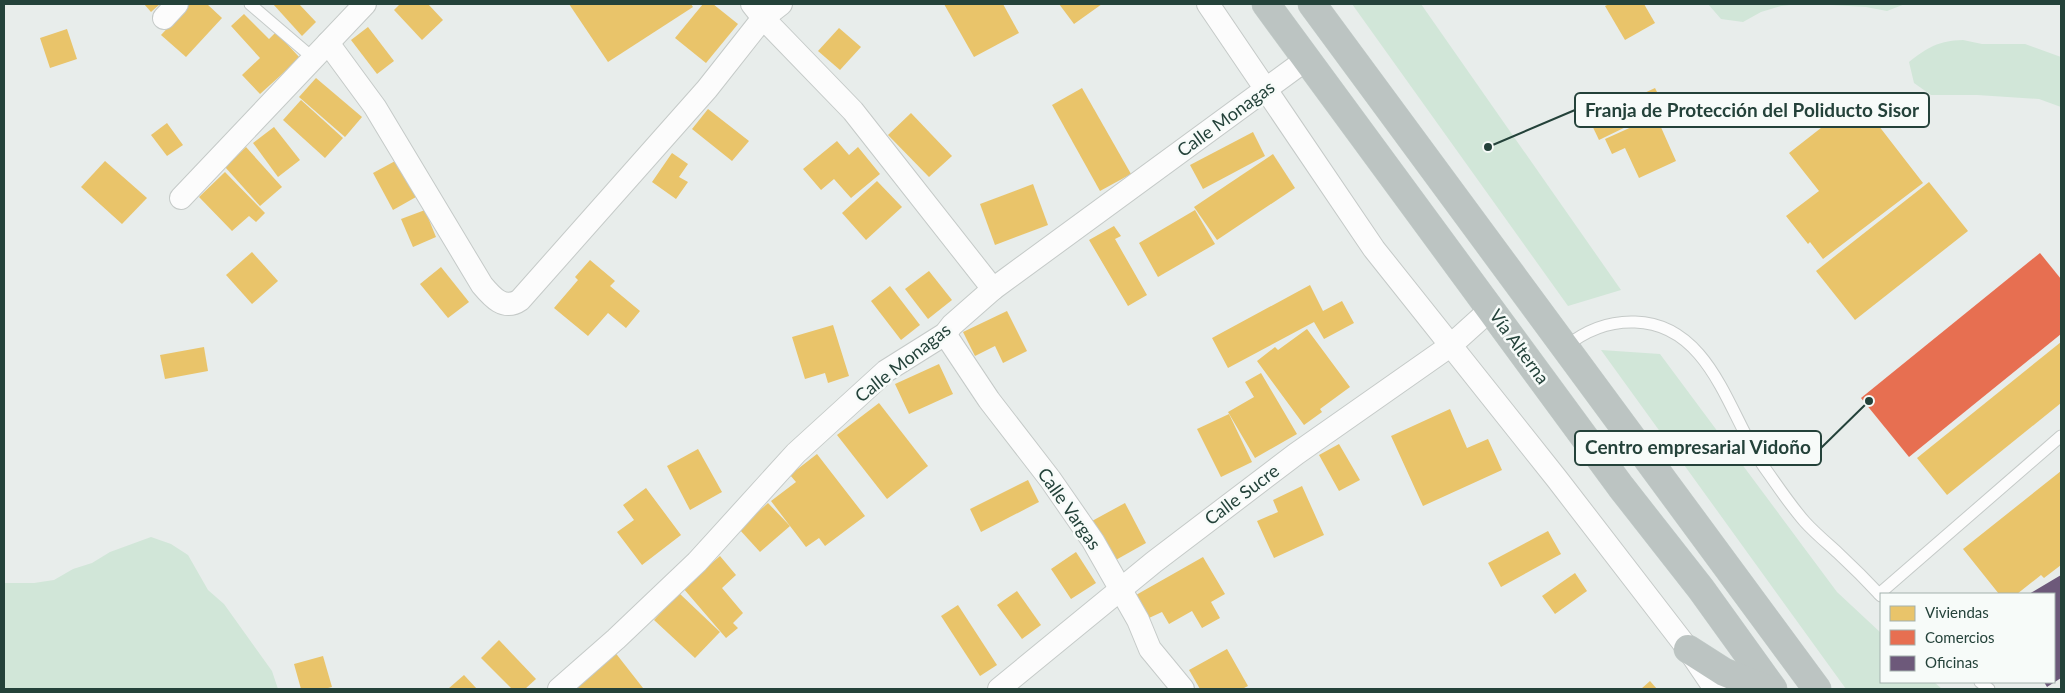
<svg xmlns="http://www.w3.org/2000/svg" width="2065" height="693" viewBox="0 0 2065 693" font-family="Lato,sans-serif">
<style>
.green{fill:#d1e6d8}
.homes{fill:#e9c46a}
.shops{fill:#e76f51}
.offices{fill:#6d597a}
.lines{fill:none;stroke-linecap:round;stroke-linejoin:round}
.lane-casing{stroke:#c5cac8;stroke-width:13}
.street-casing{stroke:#c5cac8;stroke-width:24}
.highway-casing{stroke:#c3ccc9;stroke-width:29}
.lane{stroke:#fcfcfc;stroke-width:11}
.street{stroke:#fcfcfc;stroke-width:22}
.highway{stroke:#bcc4c2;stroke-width:28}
.labels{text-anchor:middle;stroke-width:5;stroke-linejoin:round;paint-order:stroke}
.street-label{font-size:18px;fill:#24423a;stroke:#f7fbf9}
.leader{fill:none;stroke:#24423a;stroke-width:2}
.callout-dot{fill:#24423a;stroke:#f7fbf9;stroke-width:2}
.callout{fill:#f7fbf9;stroke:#24423a;stroke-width:2}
.callout-label{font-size:19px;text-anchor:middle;font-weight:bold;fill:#24423a}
</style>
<rect width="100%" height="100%" fill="#e8edeb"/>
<g class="green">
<path d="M 1352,4 L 1421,4 L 1621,290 L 1568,306 Z"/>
<path d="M 1708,4 L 1799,4 L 1781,6 L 1761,12 L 1743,22 L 1721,19 Z"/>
<path d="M 1813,4 L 1905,4 L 1887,11 L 1866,7 Z"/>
<path d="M 1963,40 L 1982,44 L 2025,44 L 2061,57 L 2061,107 L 2039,99 L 1977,95 L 1931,95 L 1914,83 L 1909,62 C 1928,47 1938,41 1963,40 Z"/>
<path d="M 1601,350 L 1660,354 L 1837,592 L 1881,633 L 1881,682 L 1934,682 L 1942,689 L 1846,689 Z"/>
<path d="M 151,537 L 171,544 L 188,555 L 208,590 L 224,604 L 272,671 L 278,689 L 4,689 L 4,583 L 34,583 L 54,580 L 73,569 L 92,563 L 110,552 Z"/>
</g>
<g class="homes">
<path d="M 144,4 L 160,4 L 151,12 Z"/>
<path d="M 190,4 L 207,4 L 222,18 L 186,57 L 161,35 Z"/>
<path d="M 273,4 L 299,4 L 316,22 L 302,36 Z"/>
<path d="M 400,4 L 428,4 L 443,20 L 422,40 L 394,10 Z"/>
<path d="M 569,4 L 691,4 L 693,7 L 608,62 Z"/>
<path d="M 703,4 L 713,4 L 738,24 L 706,63 L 675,38 Z"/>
<path d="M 944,4 L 1003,4 L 1019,33 L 974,57 Z"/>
<path d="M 1059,4 L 1102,4 L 1074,24 Z"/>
<path d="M 1609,4 L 1644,4 L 1655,23 L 1625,40 L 1605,6 Z"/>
<path d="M 244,14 L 269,39 L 276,32 L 300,58 L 260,94 L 242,75 L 260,58 L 231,26 Z"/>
<path d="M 368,27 L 394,61 L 377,74 L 351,40 Z"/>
<path d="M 839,28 L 861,47 L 840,70 L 818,51 Z"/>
<path d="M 67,29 L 77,59 L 50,68 L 40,38 Z"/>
<path d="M 316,78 L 362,117 L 345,137 L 299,97 Z"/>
<path d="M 1082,88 L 1131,174 L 1100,191 L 1052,105 Z"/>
<path d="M 1655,88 L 1665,108 L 1599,140 L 1589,119 Z"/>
<path d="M 1858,99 L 1923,183 L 1823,259 L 1810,242 L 1808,244 L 1786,216 L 1819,191 L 1789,153 Z"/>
<path d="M 301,100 L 343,138 L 325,158 L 283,120 Z"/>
<path d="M 708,109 L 749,141 L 732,161 L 692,129 Z"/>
<path d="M 911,113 L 952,156 L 929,177 L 888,135 Z"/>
<path d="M 1656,116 L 1676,161 L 1639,178 L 1625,148 L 1612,154 L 1605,139 Z"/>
<path d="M 167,123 L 183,145 L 167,156 L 151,135 Z"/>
<path d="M 274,127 L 300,160 L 278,177 L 253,143 Z"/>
<path d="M 1253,132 L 1265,156 L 1203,189 L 1190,165 Z"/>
<path d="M 837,141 L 849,155 L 858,147 L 880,174 L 851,198 L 834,179 L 821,190 L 803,169 Z"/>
<path d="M 246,147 L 282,187 L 260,206 L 225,167 Z"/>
<path d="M 672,153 L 688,164 L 679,177 L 688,182 L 676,199 L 652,182 Z"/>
<path d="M 1273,154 L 1295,188 L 1217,240 L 1194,207 Z"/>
<path d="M 397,160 L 416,197 L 393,210 L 373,173 Z"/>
<path d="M 105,161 L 147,198 L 122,224 L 81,187 Z"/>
<path d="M 225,172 L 265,213 L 256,222 L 249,216 L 232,231 L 199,197 Z"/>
<path d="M 877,181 L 902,207 L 866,240 L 842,213 Z"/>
<path d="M 1929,182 L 1968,231 L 1855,320 L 1816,271 Z"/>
<path d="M 1033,184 L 1048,225 L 995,245 L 980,204 Z"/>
<path d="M 425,210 L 436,237 L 413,247 L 401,219 Z"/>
<path d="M 1195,210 L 1215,244 L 1158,277 L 1139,243 Z"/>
<path d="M 1114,226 L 1121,236 L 1115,239 L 1147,295 L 1128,306 L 1089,240 Z"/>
<path d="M 252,252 L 278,281 L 252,304 L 226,275 Z"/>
<path d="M 590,260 L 615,281 L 610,286 L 640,311 L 626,328 L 608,313 L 588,336 L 554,308 L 578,280 L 575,277 Z"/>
<path d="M 441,267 L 469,302 L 448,318 L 420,284 Z"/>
<path d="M 929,271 L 952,300 L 928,319 L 905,289 Z"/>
<path d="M 1310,285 L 1323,311 L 1342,301 L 1354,323 L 1324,339 L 1314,322 L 1228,368 L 1212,338 Z"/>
<path d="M 890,286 L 920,325 L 901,340 L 871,301 Z"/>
<path d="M 1007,311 L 1027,351 L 1003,363 L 995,346 L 975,356 L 963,332 Z"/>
<path d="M 833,325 L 849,376 L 828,383 L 825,373 L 805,379 L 792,337 Z"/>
<path d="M 1307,329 L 1350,387 L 1320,409 L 1322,412 L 1304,425 L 1257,361 L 1275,347 L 1278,350 Z"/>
<path d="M 2061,342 L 2061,403 L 1947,495 L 1917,458 Z"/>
<path d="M 204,347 L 208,371 L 165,379 L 160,355 Z"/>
<path d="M 939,364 L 953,394 L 909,414 L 895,384 Z"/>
<path d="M 1261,373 L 1297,434 L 1255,458 L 1228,412 L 1254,397 L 1245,382 Z"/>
<path d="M 879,403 L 928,466 L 887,499 L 837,435 Z"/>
<path d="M 1450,409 L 1467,448 L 1488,439 L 1502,470 L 1423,506 L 1391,436 Z"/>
<path d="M 1229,414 L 1252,462 L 1221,477 L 1197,429 Z"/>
<path d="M 1339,444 L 1360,480 L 1339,491 L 1319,455 Z"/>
<path d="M 698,449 L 722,492 L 690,510 L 667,466 Z"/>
<path d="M 817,454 L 865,516 L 825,546 L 819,538 L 806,547 L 771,501 L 796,482 L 790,475 Z"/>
<path d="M 2061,471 L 2061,565 L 2044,578 L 2041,575 L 2017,594 L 1999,594 L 1963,549 Z"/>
<path d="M 1028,480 L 1039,502 L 981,532 L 970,509 Z"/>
<path d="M 1302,486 L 1324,535 L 1274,558 L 1257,521 L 1278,512 L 1273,500 Z"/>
<path d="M 646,488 L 681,535 L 642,565 L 617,532 L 634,520 L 623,505 Z"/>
<path d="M 768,503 L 790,526 L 760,552 L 739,529 Z"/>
<path d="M 1125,503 L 1146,543 L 1114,561 L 1092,521 Z"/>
<path d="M 1548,531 L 1561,554 L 1501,587 L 1488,563 Z"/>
<path d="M 1076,552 L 1096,583 L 1071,599 L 1051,569 Z"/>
<path d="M 720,556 L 736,575 L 722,588 L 743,613 L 733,623 L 738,628 L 726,638 L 683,588 Z"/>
<path d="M 1203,557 L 1225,594 L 1211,602 L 1220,618 L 1202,628 L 1192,611 L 1169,624 L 1162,612 L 1149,618 L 1136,595 Z"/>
<path d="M 1575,573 L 1587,591 L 1555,614 L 1542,596 Z"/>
<path d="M 1017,591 L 1041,625 L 1022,639 L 997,605 Z"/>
<path d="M 679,593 L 720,632 L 695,658 L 654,620 Z"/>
<path d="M 958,605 L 997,665 L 980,676 L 941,616 Z"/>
<path d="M 499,640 L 536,679 L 525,689 L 512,689 L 481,658 Z"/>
<path d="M 1227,649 L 1248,686 L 1242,689 L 1200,689 L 1189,670 Z"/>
<path d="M 614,651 L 643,688 L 576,689 L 572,685 Z"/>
<path d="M 323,656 L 332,687 L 324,689 L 301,689 L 294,664 Z"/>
<path d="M 464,675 L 477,689 L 448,689 Z"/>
<path d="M 1650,681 L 1657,689 L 1641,689 Z"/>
</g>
<path class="shops" d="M 2040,253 L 2061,279 L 2061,334 L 1909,457 L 1861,398 Z"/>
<path class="offices" d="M 2061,575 L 2061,678 L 2047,687 L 2044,682 L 2054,682 L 2054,594 L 2029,594 Z"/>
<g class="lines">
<g class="lane-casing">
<g id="lane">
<path d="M 250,4 L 313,58"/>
<path d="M 1565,347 C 1586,330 1608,321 1635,322 C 1711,324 1729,416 1764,467 C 1777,485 1790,505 1805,522 C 1815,533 1827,543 1838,553 C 1853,567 1867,581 1881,596"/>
<path d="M 1879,594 L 2061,436"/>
<path d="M 1980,682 L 1989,689"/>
</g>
</g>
<g class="street-casing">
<g id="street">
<path d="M 752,4 L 763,18 L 853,111 L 993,289"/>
<path d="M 1208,4 L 1374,249 L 1557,479 L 1688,649 L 1715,689"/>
<path d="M 164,18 L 177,4"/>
<path d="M 328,43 L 375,107 L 482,285 C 492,297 504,311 520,300 L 707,89 L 763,18 L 781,4"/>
<path d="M 181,198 L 365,4"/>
<path d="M 945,334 L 989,400 L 1050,479 L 1093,541 L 1138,620 L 1150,649 L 1183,689"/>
<path d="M 559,689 L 616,639 L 697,562 L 796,453 L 886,371 L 945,334 L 952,325 L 993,289 L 1307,59"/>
<path d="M 999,689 L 1154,562 L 1296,454 L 1450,346 L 1491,309"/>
</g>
</g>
<g class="highway-casing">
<g id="highway">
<path d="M 1266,4 L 1621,487 L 1701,589 L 1773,689"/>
<path d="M 1312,4 L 1817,689"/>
<path d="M 1688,649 L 1724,672 L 1767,689"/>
</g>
</g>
<use href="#lane" class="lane"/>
<use href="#street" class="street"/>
<use href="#highway" class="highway"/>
</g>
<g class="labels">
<g class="street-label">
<text transform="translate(1226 119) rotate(-36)" y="6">Calle Monagas</text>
<text transform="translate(1519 347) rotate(54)" y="6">Vía Alterna</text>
<text transform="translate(903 363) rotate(-38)" y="6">Calle Monagas</text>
<text transform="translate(1242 495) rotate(-37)" y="6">Calle Sucre</text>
<text transform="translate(1069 509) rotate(55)" y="6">Calle Vargas</text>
</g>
</g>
<path class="leader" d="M1488 147L1575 110M1869 401L1821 448"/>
<g class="callout-dot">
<circle cx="1488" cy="147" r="5"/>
<circle cx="1869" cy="401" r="5"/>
</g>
<g class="callout">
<rect x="1575" y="93" width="354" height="34" rx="5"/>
<rect x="1575" y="431" width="246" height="34" rx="5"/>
</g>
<g class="callout-label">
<text x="1752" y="117">Franja de Protección del Poliducto Sisor</text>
<text x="1698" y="454">Centro empresarial Vidoño</text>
</g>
<rect width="2065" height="693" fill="none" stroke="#24423a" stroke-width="10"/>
<rect x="1880" y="593" width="175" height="90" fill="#f7fbf9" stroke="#a3b1ad"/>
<rect x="1890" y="606" width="25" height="15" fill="#e9c46a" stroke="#a3b1ad"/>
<text x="1925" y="618" font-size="15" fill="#24423a">Viviendas</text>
<rect x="1890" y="630" width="25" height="15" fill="#e76f51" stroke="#a3b1ad"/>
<text x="1925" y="643" font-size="15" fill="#24423a">Comercios</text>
<rect x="1890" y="656" width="25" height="15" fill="#6d597a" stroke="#a3b1ad"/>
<text x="1925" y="668" font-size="15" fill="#24423a">Oficinas</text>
</svg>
